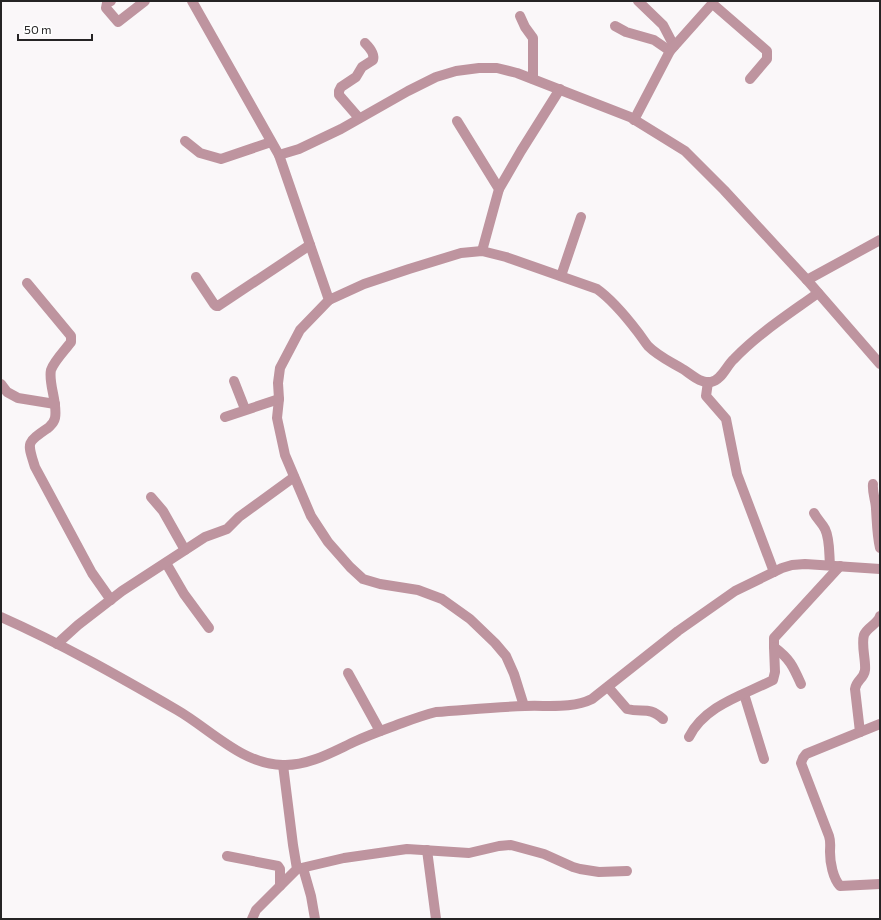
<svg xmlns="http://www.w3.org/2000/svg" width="881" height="920" viewBox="0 0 881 920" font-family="Commissioner,sans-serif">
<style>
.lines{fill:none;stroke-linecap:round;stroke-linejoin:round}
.minor{stroke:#be949f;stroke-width:10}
</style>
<rect width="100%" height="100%" fill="#faf7f9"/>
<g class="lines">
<g class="minor">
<path d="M 111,1 L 107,3 L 106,8 L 118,22 L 145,1"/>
<path d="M 192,1 L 279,155 L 329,300 L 300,330 L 280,368 L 278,383 L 279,399 L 277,418 L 285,455 L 311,516 L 328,542 L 350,567 L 363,579 L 380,584 L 418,590 L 442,599 L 470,619 L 495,643 L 506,656 L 514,674 L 524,706"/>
<path d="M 638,1 L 663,25 L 674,46"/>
<path d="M 520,16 L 525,27 L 533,38 L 533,79"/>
<path d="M 615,26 L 626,32 L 654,40 L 670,51"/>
<path d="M 359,118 L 339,95 L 339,91 L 341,87 L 356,77 L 362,67 L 373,60 C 375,54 370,48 365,43"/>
<path d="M 634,120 L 670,51 L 711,5 L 714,5 L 767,51 L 767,59 L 750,79"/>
<path d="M 457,121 L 499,189 L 482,251"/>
<path d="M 185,141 L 200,153 L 221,159 L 271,142"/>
<path d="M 279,155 L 299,149 L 341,129 L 408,91 L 436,77 L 456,71 L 479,68 L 497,68 L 517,73 L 630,117 L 685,151 L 724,190 L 807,280 L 880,364"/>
<path d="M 499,189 L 521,151 L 560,89"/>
<path d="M 561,276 L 581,217"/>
<path d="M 196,277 L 214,304 L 216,306 L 218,306 L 310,245"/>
<path d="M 807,280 L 880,240"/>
<path d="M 27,283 L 71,336 L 71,342 C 66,349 54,361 51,370 C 48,383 58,403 55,418 C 54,423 51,425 48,428 C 26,443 27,442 35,467 L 92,573 L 111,600"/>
<path d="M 329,300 L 364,284 L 409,269 L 461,253 L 482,251 L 506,257 L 597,289 C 611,299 627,318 637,331 C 641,336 644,341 648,346 C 658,356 669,361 681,368 C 690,373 700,384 711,382 C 722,380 726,366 734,359 C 759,333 789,314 818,293"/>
<path d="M 234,381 L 245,409"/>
<path d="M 708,382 L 706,396 L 726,419 L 737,474 L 774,572"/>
<path d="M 1,384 L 7,392 L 18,398 L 55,404"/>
<path d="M 225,417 L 279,399"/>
<path d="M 873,484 C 872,493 876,501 876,509 C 877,523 877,535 880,548"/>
<path d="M 151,497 L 163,511 L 185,550"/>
<path d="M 814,513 C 817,519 822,523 825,529 C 830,539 829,554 830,565"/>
<path d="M 166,563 L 184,594 L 209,628"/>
<path d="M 880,616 C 878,624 867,627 864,635 C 861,645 866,660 865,670 C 864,679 856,680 855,689 L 860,732 L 806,754 L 803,758 L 801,763 L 829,836 C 831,842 830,846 830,852 C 830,863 833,878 840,886 L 880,884"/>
<path d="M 1,617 C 62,644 120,677 177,710 C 210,729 243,765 283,765 C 309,766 334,751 356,741 C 371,734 386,729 402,723 C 413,719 424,715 436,712 C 466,710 495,707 525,706 C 547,705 572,709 592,699 L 678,631 L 735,591 L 782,568 L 792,565 L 805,564 L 880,569"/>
<path d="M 57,644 L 78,625 L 122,591 L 205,537 L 227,529 L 239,517 L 294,477"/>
<path d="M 348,673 L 380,731"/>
<path d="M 801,684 C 793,666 790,659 774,647 L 774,638 L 840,566"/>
<path d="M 608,687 L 627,709 C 643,713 649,706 663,719"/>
<path d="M 744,694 L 764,759"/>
<path d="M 860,732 L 880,724"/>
<path d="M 689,737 C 705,705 744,695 773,680 L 775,672 L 774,647"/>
<path d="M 427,850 L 436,919"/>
<path d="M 227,856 L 278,866 L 280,869 L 280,886"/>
<path d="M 303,868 L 311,896 L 315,919"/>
<path d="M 297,869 L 344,858 L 407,849 L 469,853 L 499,846 L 511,845 L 544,854 L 573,867 L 580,869 L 599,872 L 627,871"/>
<path d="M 252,919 L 256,910 L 297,869 L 293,845 L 283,765"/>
</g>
</g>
<rect width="881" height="920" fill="none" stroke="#252425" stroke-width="4"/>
<path d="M18 34v6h74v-6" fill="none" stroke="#252425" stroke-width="2"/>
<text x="24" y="34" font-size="12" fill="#252425" stroke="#ffffff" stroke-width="3" paint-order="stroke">50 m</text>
</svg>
